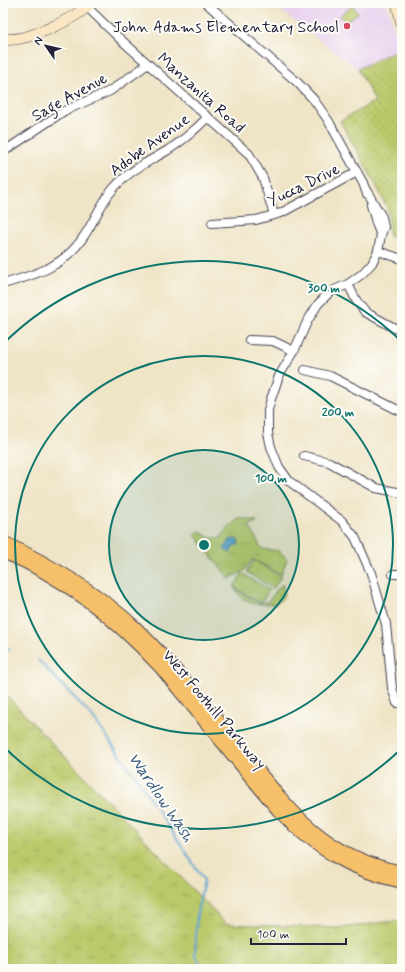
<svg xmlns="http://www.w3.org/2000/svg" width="405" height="972" viewBox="0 0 405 972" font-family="Mynerve,sans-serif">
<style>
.built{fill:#e8d2ee}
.grass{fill:url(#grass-tufts);stroke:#6e7653}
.park{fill:url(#park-dots);stroke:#6e7653}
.pitch{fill:#bbc96b;stroke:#6e7653}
.water{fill:url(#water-rules);stroke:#3f6487}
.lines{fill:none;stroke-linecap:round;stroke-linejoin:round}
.stream{stroke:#5ca5d3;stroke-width:2}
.street-casing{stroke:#413f50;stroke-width:10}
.secondary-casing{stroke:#413f50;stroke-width:12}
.primary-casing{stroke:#413f50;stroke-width:14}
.street{stroke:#fff;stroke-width:8}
.secondary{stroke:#fbe6c4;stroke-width:11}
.primary{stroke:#f6c06b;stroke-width:12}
.ring{fill:none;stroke:#0f766e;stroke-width:2}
.poi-dot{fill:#d1495b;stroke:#fdfcf7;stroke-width:1.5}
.labels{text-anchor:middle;stroke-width:4;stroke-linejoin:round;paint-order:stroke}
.poi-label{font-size:16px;fill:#22223b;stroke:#fdfcf7;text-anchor:end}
.street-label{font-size:16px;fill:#22223b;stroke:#fdfcf7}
.water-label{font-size:17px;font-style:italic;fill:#3c5d7f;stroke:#fdfcf7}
.centre{fill:#0f766e;stroke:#fdfcf7;stroke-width:2}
.ring-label{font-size:12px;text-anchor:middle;font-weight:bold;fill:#0f766e;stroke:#fdfcf7;stroke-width:4;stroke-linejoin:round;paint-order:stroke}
</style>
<defs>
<pattern id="grass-tufts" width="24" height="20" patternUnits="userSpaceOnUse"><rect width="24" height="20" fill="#bbc96b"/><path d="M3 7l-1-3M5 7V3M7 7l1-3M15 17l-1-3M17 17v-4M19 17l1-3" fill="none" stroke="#a0ac5e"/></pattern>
<pattern id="park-dots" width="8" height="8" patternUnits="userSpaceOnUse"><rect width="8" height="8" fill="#bbc96b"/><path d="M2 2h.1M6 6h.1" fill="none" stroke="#a0ac5e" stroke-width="1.8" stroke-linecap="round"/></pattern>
<pattern id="water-rules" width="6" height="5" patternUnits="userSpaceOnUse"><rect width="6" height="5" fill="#5ca5d3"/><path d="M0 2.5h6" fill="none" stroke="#4c86ac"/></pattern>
</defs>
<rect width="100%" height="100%" fill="#fdfcf7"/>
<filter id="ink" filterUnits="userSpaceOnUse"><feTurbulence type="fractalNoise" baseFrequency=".025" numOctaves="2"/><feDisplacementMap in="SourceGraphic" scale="8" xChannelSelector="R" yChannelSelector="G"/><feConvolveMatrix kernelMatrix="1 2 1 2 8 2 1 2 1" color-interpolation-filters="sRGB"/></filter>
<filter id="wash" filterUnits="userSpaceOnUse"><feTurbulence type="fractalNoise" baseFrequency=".012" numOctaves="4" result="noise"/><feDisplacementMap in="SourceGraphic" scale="16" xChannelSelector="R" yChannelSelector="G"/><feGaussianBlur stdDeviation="0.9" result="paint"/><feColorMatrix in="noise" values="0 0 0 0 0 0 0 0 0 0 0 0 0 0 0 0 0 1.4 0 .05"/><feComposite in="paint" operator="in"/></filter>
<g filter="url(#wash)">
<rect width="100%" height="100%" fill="#efe4c6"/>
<path class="built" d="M 271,3 L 387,3 L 399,49 L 358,69 Z"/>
<g class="grass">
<path d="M 240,518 L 257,521 L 249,526 L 262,549 L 280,551 L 287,559 L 281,575 L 253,559 L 245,570 L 229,579 L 195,535 L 199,531 L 210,538 L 221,538 L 227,528 Z"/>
<path d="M 282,584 L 285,593 L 281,600 L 275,604 L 254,604 L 243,599 L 234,588 L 260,604 L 268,601 Z"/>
<path d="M 3,692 L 226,924 L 340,928 L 402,920 L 402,969 L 3,969 Z"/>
</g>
<path class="park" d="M 399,49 L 402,62 L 402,233 L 389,237 L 388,210 L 375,183 L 340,121 L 375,101 L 358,69 Z"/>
<g class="pitch">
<path d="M 353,6 L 358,13 L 345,22 L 340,15 Z"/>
<path d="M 254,560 L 281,577 L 273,589 L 247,572 Z"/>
<path d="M 242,573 L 269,590 L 261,603 L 234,587 Z"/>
</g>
<path class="water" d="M 234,539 L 238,540 L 239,543 L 238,545 L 234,546 L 230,553 L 224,549 L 230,540 Z"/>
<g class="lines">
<g class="stream">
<path d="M 3,645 L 9,650"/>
<path d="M 38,660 L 91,715 L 140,783 L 204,880 L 197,913 L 195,956 L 204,969"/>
</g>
</g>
</g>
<g filter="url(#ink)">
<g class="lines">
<g class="street-casing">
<g id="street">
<path d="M 206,3 L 297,82 L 314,100 L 328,120 L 363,183 L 367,194"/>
<path d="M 87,7 L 119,38 L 249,154 L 263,178 L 274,215"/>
<path d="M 3,152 L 64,111 L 110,91 L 148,64"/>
<path d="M 366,190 L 382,217 L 384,227 L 381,235 L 378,251 L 372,263 L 362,274 L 348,284 L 330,292 L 318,304 L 307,322 L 294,351 L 279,376 L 271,399 L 268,410 L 268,433 L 271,447 L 279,467 L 289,481 L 342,521 L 355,537 L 371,573 L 386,624 L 392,688 L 397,703 L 402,703"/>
<path d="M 371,205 L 377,226 L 381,235"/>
<path d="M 212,223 L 256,220 L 281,213 L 357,172"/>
<path d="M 378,251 L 402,259"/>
<path d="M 3,284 C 38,274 66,266 86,233 C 99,212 105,194 124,178 C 137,166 154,159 168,150 C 183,141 196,129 208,117"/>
<path d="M 348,284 L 356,300 L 365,312 L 402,332"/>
<path d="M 249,340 L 273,341 L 294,351"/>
<path d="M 305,370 L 330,376 L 402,412"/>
<path d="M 304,456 L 329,462 L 376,488 L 402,493"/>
<path d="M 393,574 L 402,574"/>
</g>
</g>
<g class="secondary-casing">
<g id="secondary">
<path d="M 397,3 L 402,24"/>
<path d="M 3,39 C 25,43 75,19 91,3"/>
</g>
</g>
<g class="primary-casing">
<g id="primary">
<path d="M 3,542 C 52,565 98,592 137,629 C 175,666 207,708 240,748 C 287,807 323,857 402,872"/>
<path d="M 3,552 C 64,577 117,620 161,668 L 278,810 C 314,848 351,871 402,882"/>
</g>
</g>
<use href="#street" class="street"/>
<use href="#secondary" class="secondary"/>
<use href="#primary" class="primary"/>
</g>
</g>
<circle cx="204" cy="545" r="95" fill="#0f766e" fill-opacity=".12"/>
<g class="ring">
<circle cx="204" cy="545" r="95"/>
<circle cx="204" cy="545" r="189"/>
<path d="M401 749A284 284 0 0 1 3 746M3 344A284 284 0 0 1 401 341"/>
</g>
<circle class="poi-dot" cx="347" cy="26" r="4"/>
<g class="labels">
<g class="poi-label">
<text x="339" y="32">John Adams Elementary School</text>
</g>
<g class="street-label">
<text transform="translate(202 92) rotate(42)" y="6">Manzanita Road</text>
<text transform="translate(69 96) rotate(-29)" y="6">Sage Avenue</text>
<text transform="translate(149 144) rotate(-36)" y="6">Adobe Avenue</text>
<text transform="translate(303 184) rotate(-26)" y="6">Yucca Drive</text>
<text transform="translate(215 709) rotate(50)" y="6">West Foothill Parkway</text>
</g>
<g class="water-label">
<text transform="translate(162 797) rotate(56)" y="6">Wardlow Wash</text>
</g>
</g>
<circle cx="204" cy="545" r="6" class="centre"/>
<g class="ring-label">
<text x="324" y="292">300 m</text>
<text x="338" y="416">200 m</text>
<text x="271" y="482">100 m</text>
</g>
<rect width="405" height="972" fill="none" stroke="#fdfcf7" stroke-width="16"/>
<g transform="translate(46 46) rotate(304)" stroke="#fdfcf7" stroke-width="3" paint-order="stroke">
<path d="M0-3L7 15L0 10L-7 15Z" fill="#22223b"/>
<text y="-6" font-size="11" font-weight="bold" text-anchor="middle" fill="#22223b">N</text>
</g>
<path d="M251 938v6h95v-6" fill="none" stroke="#22223b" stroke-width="2"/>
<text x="257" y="938" font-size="12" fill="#22223b" stroke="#fdfcf7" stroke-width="3" paint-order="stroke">100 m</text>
</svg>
